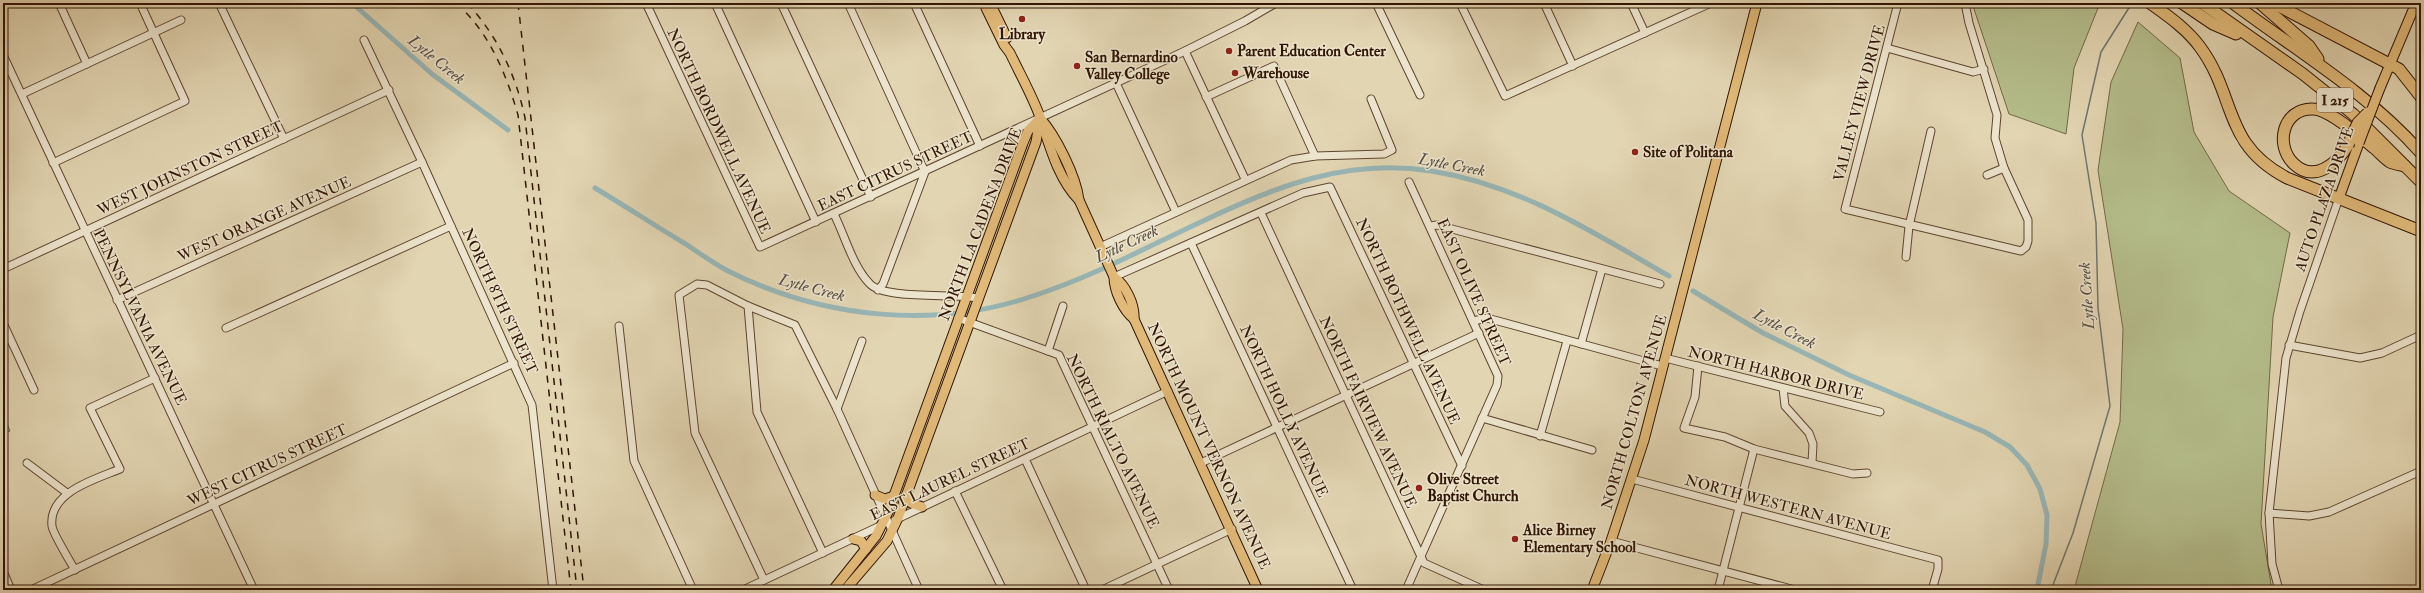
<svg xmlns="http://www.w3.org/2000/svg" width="2424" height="593" viewBox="0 0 2424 593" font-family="'IM FELL Double Pica',serif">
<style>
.green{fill:#b4bd8b;stroke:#726947}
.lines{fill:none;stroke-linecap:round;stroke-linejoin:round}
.stream{stroke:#6f766e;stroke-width:1.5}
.canal{stroke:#98b6b6;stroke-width:5}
.minor-casing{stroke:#5d452f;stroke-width:9}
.major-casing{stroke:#311503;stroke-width:11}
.highway-casing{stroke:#311503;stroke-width:13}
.minor{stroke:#ece4cd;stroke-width:7}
.major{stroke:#e1ba79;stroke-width:9}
.highway{stroke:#e1ba79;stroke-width:11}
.rail{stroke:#311503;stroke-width:1.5;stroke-dasharray:7 7;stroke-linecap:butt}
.major-bridge-casing{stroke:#311503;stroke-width:11;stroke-linecap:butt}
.highway-bridge-casing{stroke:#311503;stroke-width:13;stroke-linecap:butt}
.major-bridge{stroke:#e1ba79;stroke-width:9}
.highway-bridge{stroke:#e1ba79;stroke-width:11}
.poi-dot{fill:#8f2418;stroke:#ece4cd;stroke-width:1.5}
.labels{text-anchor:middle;stroke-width:3;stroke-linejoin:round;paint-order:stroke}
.shield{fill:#ece4cd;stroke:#695340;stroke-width:1}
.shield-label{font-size:14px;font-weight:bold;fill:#311503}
.poi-label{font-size:15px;font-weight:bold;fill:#311503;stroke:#ece4cd;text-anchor:start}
.street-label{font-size:15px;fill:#311503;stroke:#ece4cd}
.water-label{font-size:16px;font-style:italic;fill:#554d42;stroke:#ece4cd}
</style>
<rect width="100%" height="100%" fill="#e2d5b2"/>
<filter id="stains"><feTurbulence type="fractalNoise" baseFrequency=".005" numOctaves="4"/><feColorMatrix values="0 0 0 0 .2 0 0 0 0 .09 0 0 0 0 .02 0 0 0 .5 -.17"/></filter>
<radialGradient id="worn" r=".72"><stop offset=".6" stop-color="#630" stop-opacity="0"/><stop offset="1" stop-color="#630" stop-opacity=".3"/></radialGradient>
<g class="green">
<path d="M 1972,3 L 2100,3 L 2074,68 L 2066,134 L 2009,114 Z"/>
<path d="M 2138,22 L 2180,58 L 2194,132 L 2229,191 L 2290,233 L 2273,317 L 2261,524 L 2272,590 L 2074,590 L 2120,422 L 2123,329 L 2098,170 L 2111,82 Z"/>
<path d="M 3,415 L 10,431 L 3,434 Z"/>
</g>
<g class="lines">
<path class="stream" d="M 2051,590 L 2073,533 L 2110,406 L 2098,308 L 2096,223 L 2082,135 L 2101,52 L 2132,3"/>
<g class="canal">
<path d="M 352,3 L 432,74 L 508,130"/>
<path d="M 595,188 C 625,206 654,225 684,243 C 698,252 713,263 728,271 C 822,318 933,330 1033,296 C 1092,277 1147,247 1203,221 C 1276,186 1348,158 1431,171 C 1521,185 1592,232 1669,276"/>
<path d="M 1693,291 L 1763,333 L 1849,375 L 1985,432 L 2010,447 L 2027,465 L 2040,489 L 2047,515 L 2046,544 L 2037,590"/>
</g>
<g class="minor-casing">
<g id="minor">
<path d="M 59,3 L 87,64"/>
<path d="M 219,3 L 284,139"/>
<path d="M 646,3 L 760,247 L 1185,51 L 1245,21 L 1276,3"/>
<path d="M 715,3 L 816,222"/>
<path d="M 781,3 L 871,197"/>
<path d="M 848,3 L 925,172 L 883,284 L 878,290"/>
<path d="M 914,3 L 980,146"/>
<path d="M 1376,3 L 1420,95"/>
<path d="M 1460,3 L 1505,96 L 1711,3"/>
<path d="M 1544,3 L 1573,66"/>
<path d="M 1631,3 L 1645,33"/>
<path d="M 1898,3 L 1845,209 L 2021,251 L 2026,247 L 2028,241 L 2028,220 L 2004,168 L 1995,138 L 1997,115 L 1969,23 L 1965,3"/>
<path d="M 364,40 L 422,162 L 532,405 L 553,590"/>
<path d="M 1887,48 L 1973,72 L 1984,69"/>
<path d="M 1185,51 L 1245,179"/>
<path d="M 3,55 L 254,590"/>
<path d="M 1116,83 L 1176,212"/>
<path d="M 22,94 L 181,20"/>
<path d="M 1206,97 L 1274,66 L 1315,156"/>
<path d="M 1010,132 L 1023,143"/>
<path d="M 53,163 L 185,101 L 140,3"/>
<path d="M 1987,175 L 2004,168"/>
<path d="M 1261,213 L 1424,563 L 1484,590"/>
<path d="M 834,214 C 845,236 853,267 870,284 C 886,300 953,293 978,298"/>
<path d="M 1430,226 L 1437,225 L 1660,284"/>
<path d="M 1191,243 L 1353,590"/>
<path d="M 1100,247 L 1291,160 L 1315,156 L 1384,154 L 1392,150 L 1371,99"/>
<path d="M 1906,257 L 1909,226 L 1931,131"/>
<path d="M 3,269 L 389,90"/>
<path d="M 1114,277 L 1303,193 L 1330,187 L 1462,466"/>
<path d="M 117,300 L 422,162"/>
<path d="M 748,306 L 757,412 L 823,553"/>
<path d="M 958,318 L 1059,355 L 1169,590"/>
<path d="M 1473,321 L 1487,318 L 1662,366"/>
<path d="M 3,323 L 34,390"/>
<path d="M 619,326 L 634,461 L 693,590"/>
<path d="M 226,328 L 451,226"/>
<path d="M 1581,344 L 1602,269"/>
<path d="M 2289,345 L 2360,358 L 2382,353 L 2421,335"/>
<path d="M 1048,351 L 1063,306"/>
<path d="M 1665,358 L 1880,412"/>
<path d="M 1698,366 L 1695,397 L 1684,428 L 1725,437 L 1754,449 L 1853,474 L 1867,473"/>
<path d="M 1783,388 L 1785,406 L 1809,433 L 1813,444 L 1812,463"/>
<path d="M 837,409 L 862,341"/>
<path d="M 1482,418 L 1592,450"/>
<path d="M 1540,436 L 1567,341"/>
<path d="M 1025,459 L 1086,590"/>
<path d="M 27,463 L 67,493"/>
<path d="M 1201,463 L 1479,333"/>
<path d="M 1632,479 L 1938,560 L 1938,569 L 1932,590"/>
<path d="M 955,491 L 1003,590"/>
<path d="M 2269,513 L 2309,516 L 2329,512 L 2421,471"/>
<path d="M 895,520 L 1168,391"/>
<path d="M 1611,541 L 1795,590"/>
<path d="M 75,570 C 70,561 53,534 52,526 C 48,492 96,479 120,469 L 90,408 L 155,378"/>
<path d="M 3,571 L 11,590"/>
<path d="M 764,580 L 695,433 L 679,295 L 697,284 L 707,285 L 748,306 L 795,325 L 837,409 L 919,590"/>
<path d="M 31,590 L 514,363"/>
<path d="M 743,590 L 882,525"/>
<path d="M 1102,590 L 1232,529"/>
<path d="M 1406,590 L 1497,385 L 1498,376 L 1409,182"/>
<path d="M 1718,590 L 1754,449"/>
<path d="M 2279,590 L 2272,564 L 2269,513 L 2286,358 L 2300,311 L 2339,198"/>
</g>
</g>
<g class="major-casing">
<g id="major">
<path d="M 986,3 L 986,8 L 1004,45 L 1010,53 C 1020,74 1032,95 1040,117 C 1049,144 1058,179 1079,200"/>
<path d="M 990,3 L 1007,38"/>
<path d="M 2380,88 L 2416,3"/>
<path d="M 1040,118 C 1056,136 1076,176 1079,200 L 1114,277 C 1114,291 1123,310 1134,319"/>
<path d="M 2339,198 L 2359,143"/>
<path d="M 1114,277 C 1126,285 1135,305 1134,319 L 1258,590"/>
<path d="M 875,495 L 885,499 L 894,496"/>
<path d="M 907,495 L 911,503 L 922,507"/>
<path d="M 853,539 L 861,541 L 866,549"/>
<path d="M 833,590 L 876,536 L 888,512 L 1023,143 L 1028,131 L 1040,118"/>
<path d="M 845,590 L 887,541 L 898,518 L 1036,142 L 1040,118"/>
<path d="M 1592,590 L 1611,541 L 1644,440 L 1757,3"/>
</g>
</g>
<g class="highway-casing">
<g id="highway">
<path d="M 2150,3 C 2168,16 2187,29 2200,47 C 2237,97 2222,144 2287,178 L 2421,231"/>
<path d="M 2182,3 L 2213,24 L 2236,34"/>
<path d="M 2202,3 L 2303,74 L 2353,114 L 2421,182"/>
<path d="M 2233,3 C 2297,51 2367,92 2421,153"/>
<path d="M 2260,3 L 2309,46 L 2318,59"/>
<path d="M 2273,3 L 2399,69 L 2421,97"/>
<path d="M 2348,145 C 2337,164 2314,183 2294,164 C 2274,145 2283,108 2313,109 C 2329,109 2361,137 2374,148 C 2379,152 2385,159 2390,162 C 2394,164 2401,165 2405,166"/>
</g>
</g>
<use href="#minor" class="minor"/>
<use href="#major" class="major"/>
<use href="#highway" class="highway"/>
<g class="rail">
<path d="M 456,3 C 489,32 506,73 518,115 L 571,590"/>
<path d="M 467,3 C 497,35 516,75 525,118 L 577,590"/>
<path d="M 518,3 L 584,590"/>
</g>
<g class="major-bridge-casing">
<path id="major-bridge" d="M 2359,143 L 2380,88"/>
</g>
<g class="highway-bridge-casing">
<path id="highway-bridge" d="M 2348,145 L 2358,123 L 2368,113"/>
</g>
<use href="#major-bridge" class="major-bridge"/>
<use href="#highway-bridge" class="highway-bridge"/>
</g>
<g class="poi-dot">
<circle cx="1022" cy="19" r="4"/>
<circle cx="1229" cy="51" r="4"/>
<circle cx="1077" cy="66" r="4"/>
<circle cx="1235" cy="73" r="4"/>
<circle cx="1635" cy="152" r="4"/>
<circle cx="1419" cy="488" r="4"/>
<circle cx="1515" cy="539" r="4"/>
</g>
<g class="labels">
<rect class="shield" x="2317" y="88" width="36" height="24" rx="3"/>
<g class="shield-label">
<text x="2335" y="105">I 215</text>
</g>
<g class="poi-label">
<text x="1022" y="39" text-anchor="middle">Library</text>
<text x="1237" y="56">Parent Education Center</text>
<text x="1085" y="62">San Bernardino<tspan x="1085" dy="17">Valley College</tspan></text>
<text x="1243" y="78">Warehouse</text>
<text x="1643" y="157">Site of Politana</text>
<text x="1427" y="484">Olive Street<tspan x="1427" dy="17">Baptist Church</tspan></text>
<text x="1523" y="535">Alice Birney<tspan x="1523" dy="17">Elementary School</tspan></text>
</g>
<g class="street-label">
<text transform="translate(1859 103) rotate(-75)" y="5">VALLEY VIEW DRIVE</text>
<text transform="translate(719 131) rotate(65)" y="5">NORTH BORDWELL AVENUE</text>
<text transform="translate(190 168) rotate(-25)" y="5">WEST JOHNSTON STREET</text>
<text transform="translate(895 171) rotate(-25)" y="5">EAST CITRUS STREET</text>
<text transform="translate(2324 199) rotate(-71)" y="5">AUTO PLAZA DRIVE</text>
<text transform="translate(264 219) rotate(-24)" y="5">WEST ORANGE AVENUE</text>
<text transform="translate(980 224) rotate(-69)" y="5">NORTH LA CADENA DRIVE</text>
<text transform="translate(1474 292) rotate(66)" y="5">EAST OLIVE STREET</text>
<text transform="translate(500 301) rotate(65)" y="5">NORTH 8TH STREET</text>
<text transform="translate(140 317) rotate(64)" y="5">PENNSYLVANIA AVENUE</text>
<text transform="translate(1408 321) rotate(65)" y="5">NORTH BOTHWELL AVENUE</text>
<text transform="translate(1776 373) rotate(14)" y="5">NORTH HARBOR DRIVE</text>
<text transform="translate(1284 411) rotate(65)" y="5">NORTH HOLLY AVENUE</text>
<text transform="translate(1368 412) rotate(65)" y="5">NORTH FAIRVIEW AVENUE</text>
<text transform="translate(1634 412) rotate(-74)" y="5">NORTH COLTON AVENUE</text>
<text transform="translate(1113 441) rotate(64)" y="5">NORTH RIALTO AVENUE</text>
<text transform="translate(1209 446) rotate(65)" y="5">NORTH MOUNT VERNON AVENUE</text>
<text transform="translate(267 465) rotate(-25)" y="5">WEST CITRUS STREET</text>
<text transform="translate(950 479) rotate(-25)" y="5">EAST LAUREL STREET</text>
<text transform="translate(1788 507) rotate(15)" y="5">NORTH WESTERN AVENUE</text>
</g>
<g class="water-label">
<text transform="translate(437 59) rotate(39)" y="6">Lytle Creek</text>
<text transform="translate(1452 164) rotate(11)" y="6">Lytle Creek</text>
<text transform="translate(1126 243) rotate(-25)" y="6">Lytle Creek</text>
<text transform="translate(812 287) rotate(15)" y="6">Lytle Creek</text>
<text transform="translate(2086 296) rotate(-94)" y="6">Lytle Creek</text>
<text transform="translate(1785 328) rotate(28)" y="6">Lytle Creek</text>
</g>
</g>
<rect width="2424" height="593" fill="none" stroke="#e2d5b2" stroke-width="16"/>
<rect x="4" y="4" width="2416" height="585" fill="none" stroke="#311503" stroke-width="2"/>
<rect x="8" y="8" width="2408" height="577" fill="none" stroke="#311503"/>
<rect width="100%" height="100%" filter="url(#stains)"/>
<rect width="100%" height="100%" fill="url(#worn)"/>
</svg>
